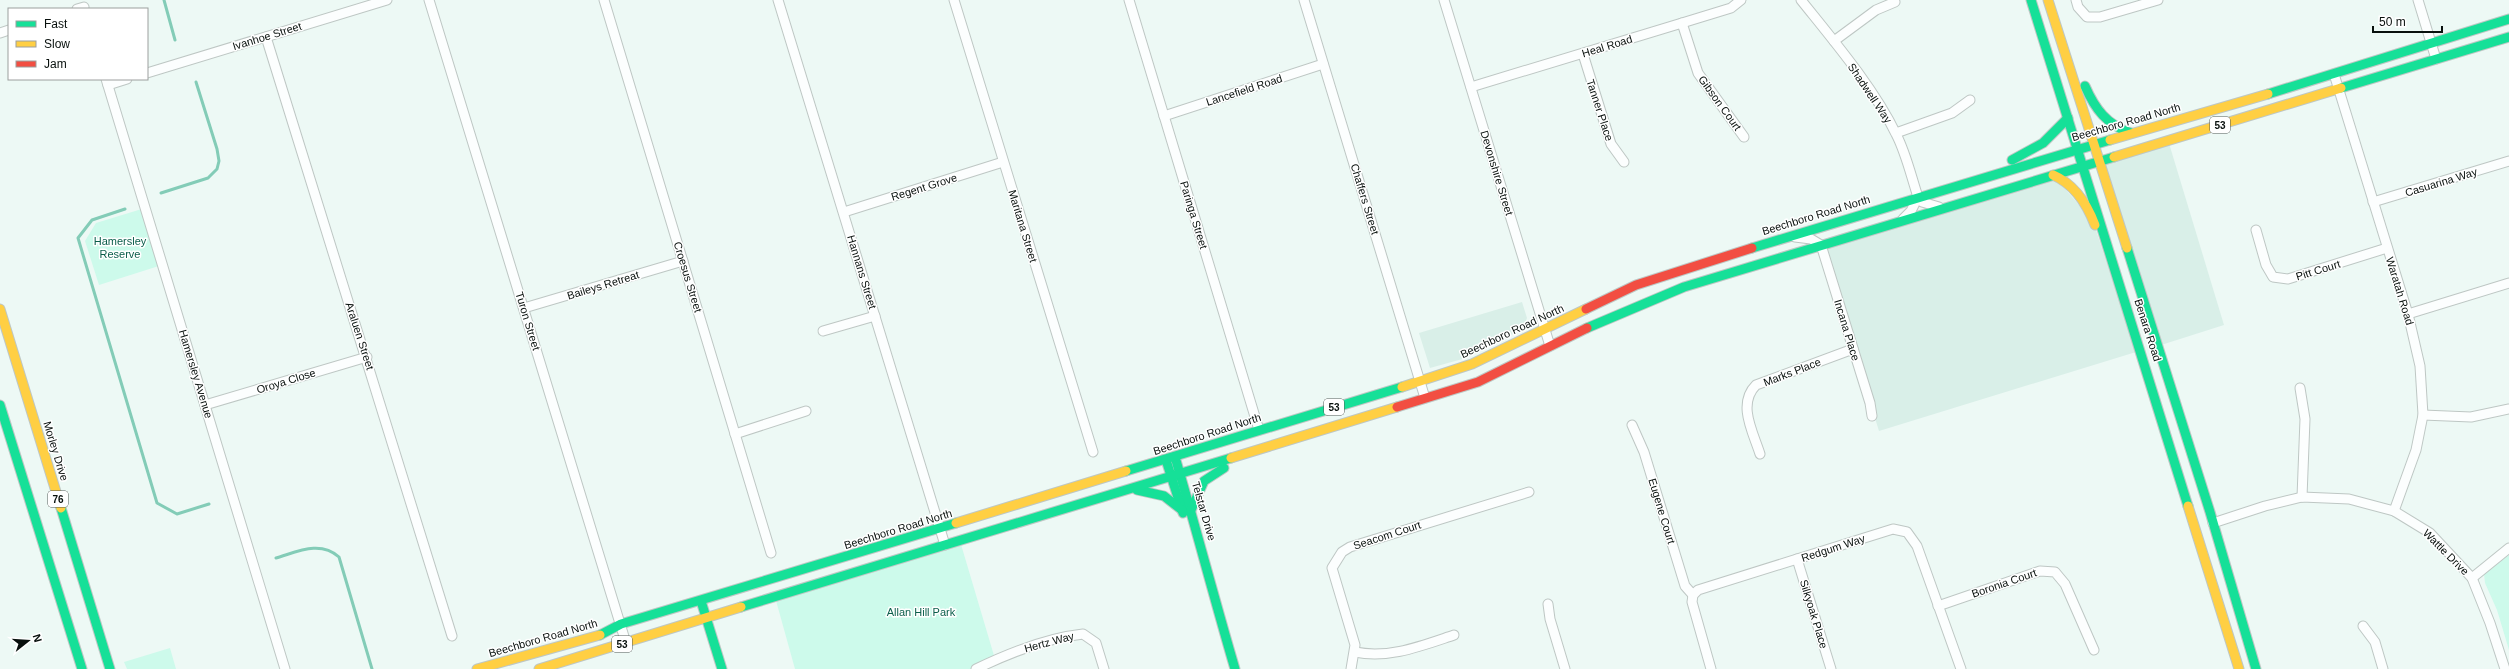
<svg xmlns="http://www.w3.org/2000/svg" width="2509" height="669" viewBox="0 0 2509 669" font-family="Helvetica,sans-serif">
<style>
.built{fill:#d9efe8}
.green{fill:#cdfaeb}
.lines{fill:none;stroke-linecap:round;stroke-linejoin:round}
.stream{stroke:#83ccb7;stroke-width:3}
.street-casing{stroke:#bec7c4;stroke-width:11}
.fast-casing{stroke:#bec7c4;stroke-width:11}
.slow-casing{stroke:#bec7c4;stroke-width:11}
.jam-casing{stroke:#bec7c4;stroke-width:11}
.street{stroke:#fcfefe;stroke-width:9}
.fast{stroke:#16e098;stroke-width:9}
.slow{stroke:#ffcf43;stroke-width:9}
.jam{stroke:#f24e42;stroke-width:9}
.labels{text-anchor:middle;stroke-width:3;stroke-linejoin:round;paint-order:stroke}
.shield{fill:#fff;stroke:#525856;stroke-width:1}
.shield-label{font-size:10px;font-weight:bold;fill:#08100d}
.street-label{font-size:11px;fill:#08100d;stroke:#fff}
.park-label{font-size:11px;fill:#0a5d4a;stroke:#fff}
</style>
<rect width="100%" height="100%" fill="#edf9f5"/>
<g class="built">
<path d="M 2168,140 L 2224,325 L 2158,346 L 2101,161 Z"/>
<path d="M 2053,175 L 2093,221 L 2136,352 L 1879,431 L 1821,245 Z"/>
<path d="M 1522,302 L 1527,318 L 1523,329 L 1466,358 L 1430,368 L 1419,333 Z"/>
</g>
<g class="green">
<path d="M 145,208 L 162,265 L 99,285 L 85,241 L 96,223 Z"/>
<path d="M 960,541 L 995,659 L 976,669 L 795,669 L 775,597 Z"/>
<path d="M 2509,555 L 2509,650 L 2497,610 L 2485,583 L 2484,574 Z"/>
<path d="M 170,648 L 176,669 L 127,669 L 124,662 Z"/>
</g>
<g class="lines">
<g class="stream">
<path d="M 164,0 L 175,40"/>
<path d="M 161,193 L 208,178 L 217,169 L 219,161 L 217,149 L 196,82"/>
<path d="M 125,209 L 92,220 L 78,238 L 157,503 L 177,514 L 209,504"/>
<path d="M 276,558 C 297,552 320,540 339,557 L 372,669"/>
</g>
<g class="street-casing">
<g id="street">
<path d="M 429,0 L 626,643"/>
<path d="M 604,0 L 771,553"/>
<path d="M 778,0 L 945,545"/>
<path d="M 954,0 L 1093,452"/>
<path d="M 1129,0 L 1259,430"/>
<path d="M 1304,0 L 1425,398"/>
<path d="M 1444,0 L 1550,346"/>
<path d="M 1801,0 C 1833,40 1874,88 1896,134 C 1906,153 1911,176 1918,197 L 1922,202 L 1939,207"/>
<path d="M 2076,0 L 2078,7 L 2087,17 L 2100,17 L 2158,0"/>
<path d="M 2418,0 L 2436,59"/>
<path d="M 77,9 L 84,7 L 84,9"/>
<path d="M 1682,23 L 1698,73 L 1744,137"/>
<path d="M 0,33 L 9,30"/>
<path d="M 266,37 L 452,636"/>
<path d="M 1834,41 L 1876,10 L 1895,2"/>
<path d="M 1583,54 L 1611,144 L 1624,162"/>
<path d="M 147,73 L 387,0"/>
<path d="M 2334,74 L 2408,314 L 2420,366 L 2423,415 L 2416,450 L 2394,511"/>
<path d="M 106,79 L 285,669"/>
<path d="M 108,85 L 127,79"/>
<path d="M 1471,87 L 1682,23 L 1731,8 L 1741,0"/>
<path d="M 1164,116 L 1323,64"/>
<path d="M 1896,133 L 1952,113 L 1970,100"/>
<path d="M 2373,202 L 2509,161"/>
<path d="M 844,212 L 1003,162"/>
<path d="M 1903,219 L 1911,211 L 1918,197"/>
<path d="M 2256,230 L 2266,265 L 2273,277 L 2288,279 L 2387,248"/>
<path d="M 1795,237 L 1811,239 L 1821,245"/>
<path d="M 1821,245 L 1870,403 L 1872,416"/>
<path d="M 524,308 L 683,261"/>
<path d="M 2408,314 L 2509,283"/>
<path d="M 823,331 L 875,316"/>
<path d="M 2300,388 L 2305,419 L 2302,497"/>
<path d="M 205,405 L 367,357"/>
<path d="M 2423,415 L 2471,417 L 2509,409"/>
<path d="M 1632,425 L 1644,452 L 1685,586 L 1693,595"/>
<path d="M 735,434 L 806,411"/>
<path d="M 1760,454 C 1753,432 1737,404 1756,385 L 1853,349"/>
<path d="M 2213,523 L 2265,506 L 2302,497 L 2349,499 L 2394,511 L 2430,533 L 2472,578 L 2490,623 L 2505,669"/>
<path d="M 1797,559 L 1831,669"/>
<path d="M 2472,578 L 2509,548"/>
<path d="M 1548,604 L 1550,619 L 1565,669"/>
<path d="M 1938,606 L 2040,571 L 2055,572 L 2065,584 L 2094,650"/>
<path d="M 2363,626 L 2375,642 L 2383,669"/>
<path d="M 1355,652 C 1389,659 1421,646 1454,635"/>
<path d="M 976,669 C 1009,653 1046,638 1083,634 L 1096,643 L 1104,669"/>
<path d="M 1351,669 L 1355,645 L 1332,568 L 1342,552 L 1350,547 L 1529,492"/>
<path d="M 1711,669 L 1692,602 L 1693,595 L 1698,590 L 1893,529 L 1907,532 L 1917,546 L 1961,669"/>
</g>
</g>
<g class="fast-casing">
<g id="fast">
<path d="M 2031,0 L 2188,506"/>
<path d="M 2085,86 C 2095,109 2107,125 2131,133"/>
<path d="M 2341,88 L 2509,37"/>
<path d="M 2268,94 L 2509,19"/>
<path d="M 2012,160 L 2043,143 L 2068,118"/>
<path d="M 1752,248 L 2110,140"/>
<path d="M 2127,248 L 2210,512 L 2256,669"/>
<path d="M 1587,328 L 1684,287 L 2114,157"/>
<path d="M 0,405 L 82,669"/>
<path d="M 1175,457 C 1196,528 1214,598 1235,669"/>
<path d="M 1166,460 L 1183,513"/>
<path d="M 1126,471 L 1402,387"/>
<path d="M 1137,490 L 1164,496 L 1182,510"/>
<path d="M 61,508 L 110,669"/>
<path d="M 1191,510 L 1204,481 L 1224,468"/>
<path d="M 701,601 L 722,669"/>
<path d="M 741,607 L 1231,458"/>
<path d="M 600,635 L 621,624 L 956,523"/>
</g>
</g>
<g class="slow-casing">
<g id="slow">
<path d="M 2048,0 L 2127,248"/>
<path d="M 2110,140 L 2268,94"/>
<path d="M 2114,157 L 2341,88"/>
<path d="M 2053,175 C 2074,184 2087,204 2095,225"/>
<path d="M 0,309 L 61,508"/>
<path d="M 1402,387 L 1472,364 L 1586,309"/>
<path d="M 1231,458 L 1397,407"/>
<path d="M 2188,506 L 2239,669"/>
<path d="M 956,523 L 1126,471"/>
<path d="M 477,669 L 600,635"/>
<path d="M 539,669 L 741,607"/>
</g>
</g>
<g class="jam-casing">
<g id="jam">
<path d="M 1586,309 L 1636,285 L 1752,248"/>
<path d="M 1397,407 L 1478,382 L 1587,328"/>
</g>
</g>
<use href="#street" class="street"/>
<use href="#fast" class="fast"/>
<use href="#slow" class="slow"/>
<use href="#jam" class="jam"/>
</g>
<g class="labels">
<g class="shield">
<rect x="2210" y="117" width="20" height="16" rx="3"/>
<rect x="1324" y="399" width="20" height="16" rx="3"/>
<rect x="48" y="491" width="20" height="16" rx="3"/>
<rect x="612" y="636" width="20" height="16" rx="3"/>
</g>
<g class="shield-label">
<text x="2220" y="129">53</text>
<text x="1334" y="411">53</text>
<text x="58" y="503">76</text>
<text x="622" y="648">53</text>
</g>
<g class="street-label">
<text transform="translate(267 36) rotate(-17)" y="4">Ivanhoe Street</text>
<text transform="translate(1607 46) rotate(-17)" y="4">Heal Road</text>
<text transform="translate(1244 90) rotate(-18)" y="4">Lancefield Road</text>
<text transform="translate(1870 93) rotate(56)" y="4">Shadwell Way</text>
<text transform="translate(1720 103) rotate(54)" y="4">Gibson Court</text>
<text transform="translate(1600 110) rotate(72)" y="4">Tanner Place</text>
<text transform="translate(2126 122) rotate(-16)" y="4">Beechboro Road North</text>
<text transform="translate(1497 173) rotate(73)" y="4">Devonshire Street</text>
<text transform="translate(2441 182) rotate(-17)" y="4">Casuarina Way</text>
<text transform="translate(924 187) rotate(-17)" y="4">Regent Grove</text>
<text transform="translate(1365 199) rotate(73)" y="4">Chaffers Street</text>
<text transform="translate(1194 215) rotate(73)" y="4">Paringa Street</text>
<text transform="translate(1816 215) rotate(-17)" y="4">Beechboro Road North</text>
<text transform="translate(1023 226) rotate(73)" y="4">Maritana Street</text>
<text transform="translate(2318 270) rotate(-17)" y="4">Pitt Court</text>
<text transform="translate(862 272) rotate(73)" y="4">Hannans Street</text>
<text transform="translate(688 277) rotate(73)" y="4">Croesus Street</text>
<text transform="translate(603 285) rotate(-17)" y="4">Baileys Retreat</text>
<text transform="translate(2400 291) rotate(73)" y="4">Waratah Road</text>
<text transform="translate(528 321) rotate(73)" y="4">Turon Street</text>
<text transform="translate(1847 330) rotate(73)" y="4">Incana Place</text>
<text transform="translate(2148 330) rotate(72)" y="4">Benara Road</text>
<text transform="translate(1512 331) rotate(-25)" y="4">Beechboro Road North</text>
<text transform="translate(360 336) rotate(72)" y="4">Araluen Street</text>
<text transform="translate(1792 372) rotate(-21)" y="4">Marks Place</text>
<text transform="translate(196 374) rotate(73)" y="4">Hamersley Avenue</text>
<text transform="translate(286 381) rotate(-17)" y="4">Oroya Close</text>
<text transform="translate(1207 434) rotate(-18)" y="4">Beechboro Road North</text>
<text transform="translate(56 451) rotate(73)" y="4">Morley Drive</text>
<text transform="translate(1204 511) rotate(74)" y="4">Telstar Drive</text>
<text transform="translate(1662 511) rotate(73)" y="4">Eugene Court</text>
<text transform="translate(898 529) rotate(-17)" y="4">Beechboro Road North</text>
<text transform="translate(1387 535) rotate(-18)" y="4">Seacom Court</text>
<text transform="translate(1833 548) rotate(-18)" y="4">Redgum Way</text>
<text transform="translate(2446 552) rotate(45)" y="4">Wattle Drive</text>
<text transform="translate(2004 583) rotate(-19)" y="4">Boronia Court</text>
<text transform="translate(1814 614) rotate(73)" y="4">Silkyoak Place</text>
<text transform="translate(543 638) rotate(-16)" y="4">Beechboro Road North</text>
<text transform="translate(1049 642) rotate(-15)" y="4">Hertz Way</text>
</g>
<g class="park-label">
<text x="120" y="245">Hamersley<tspan x="120" dy="13">Reserve</tspan></text>
<text x="921" y="616">Allan Hill Park</text>
</g>
</g>
<rect x="8" y="8" width="140" height="72" fill="#ffffff" stroke="#9c9f9e"/>
<rect x="16" y="21" width="20" height="6" fill="#16e098" stroke="#9c9f9e"/>
<text x="44" y="28" font-size="12" fill="#08100d">Fast</text>
<rect x="16" y="41" width="20" height="6" fill="#ffcf43" stroke="#9c9f9e"/>
<text x="44" y="48" font-size="12" fill="#08100d">Slow</text>
<rect x="16" y="61" width="20" height="6" fill="#f24e42" stroke="#9c9f9e"/>
<text x="44" y="68" font-size="12" fill="#08100d">Jam</text>
<g transform="translate(28 641) rotate(73)" stroke="#ffffff" stroke-width="3" paint-order="stroke">
<path d="M0-3L7 15L0 10L-7 15Z" fill="#08100d"/>
<text y="-6" font-size="11" font-weight="bold" text-anchor="middle" fill="#08100d">N</text>
</g>
<path d="M2373 26v6h69v-6" fill="none" stroke="#08100d" stroke-width="2"/>
<text x="2379" y="26" font-size="12" fill="#08100d" stroke="#ffffff" stroke-width="3" paint-order="stroke">50 m</text>
</svg>
